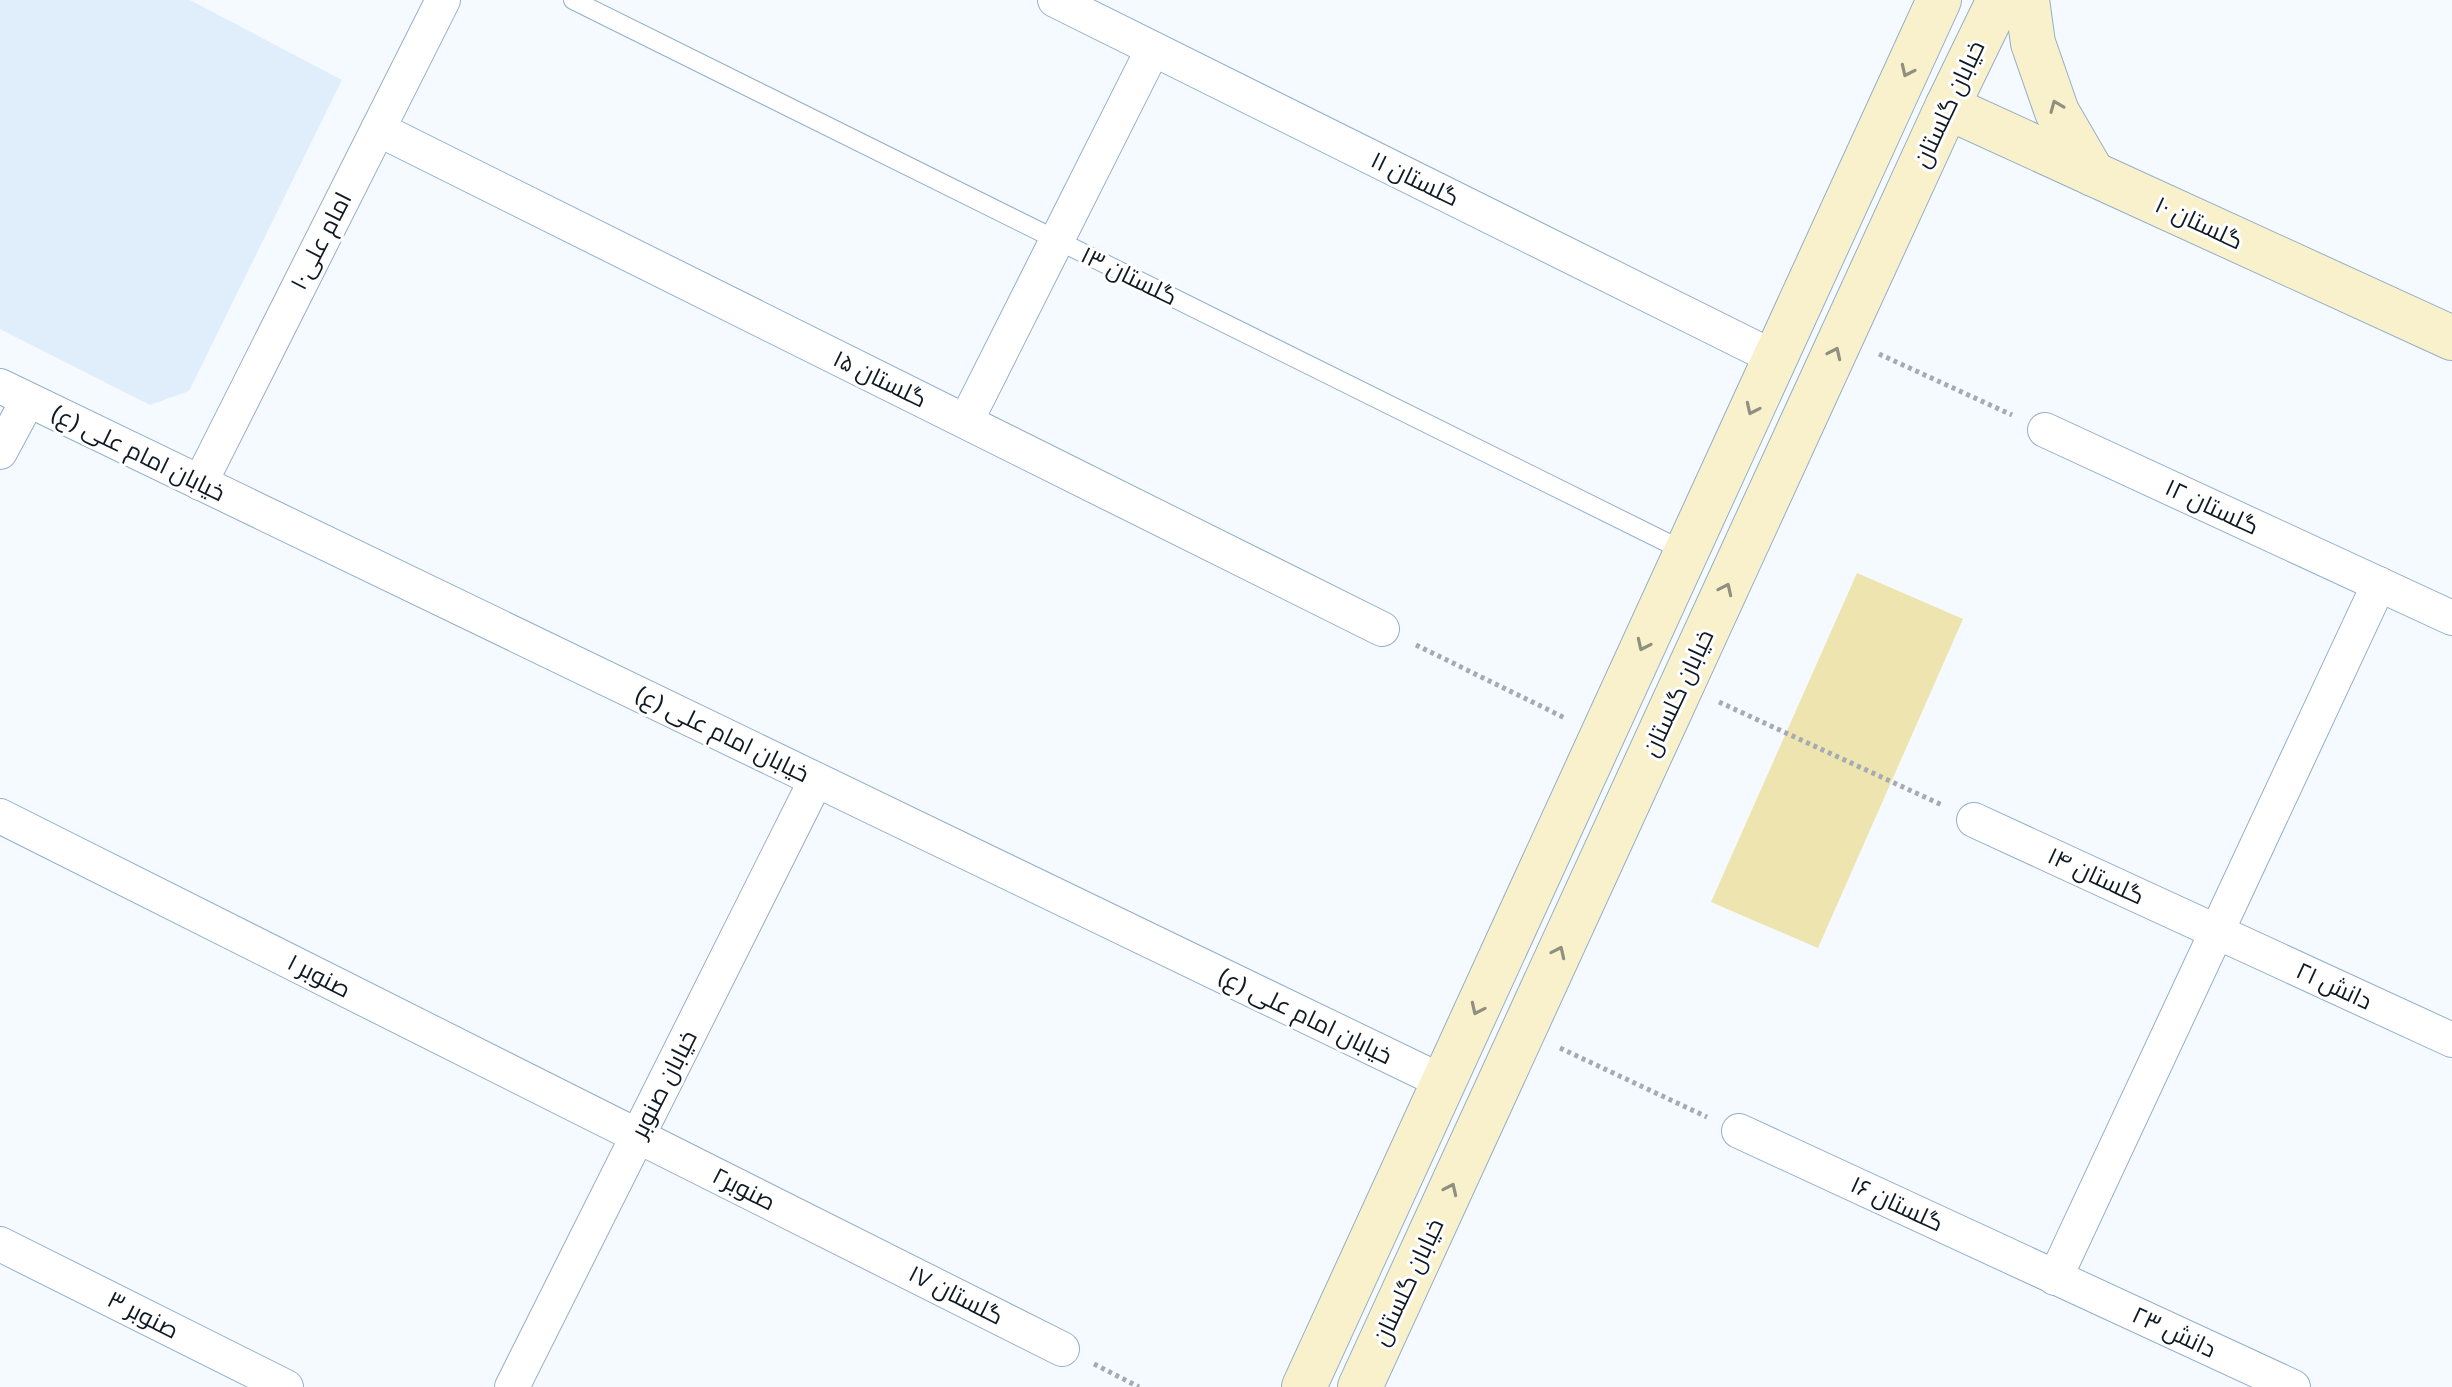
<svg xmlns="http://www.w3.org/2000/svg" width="2452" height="1387" viewBox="0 0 2452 1387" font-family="Overpass,Cairo,sans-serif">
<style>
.built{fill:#e0eefb}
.green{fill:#eee4af}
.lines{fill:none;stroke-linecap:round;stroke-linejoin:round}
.lane-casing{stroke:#95afc8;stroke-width:20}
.street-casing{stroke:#95afc8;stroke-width:36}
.secondary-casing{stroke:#95afc8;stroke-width:46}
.path{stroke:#a4abb2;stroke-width:5;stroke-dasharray:4 4;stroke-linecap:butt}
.lane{stroke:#fff;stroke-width:18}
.street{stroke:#fff;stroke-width:34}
.secondary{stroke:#f8f1cc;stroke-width:44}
.oneway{stroke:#8f9080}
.labels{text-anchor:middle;stroke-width:6;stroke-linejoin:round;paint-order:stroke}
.street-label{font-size:24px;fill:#0f1922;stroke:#fff}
</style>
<rect width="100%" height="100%" fill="#f4faff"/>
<path class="built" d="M 0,0 L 190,0 L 342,80 L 189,391 L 150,405 L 0,329 Z"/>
<path class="green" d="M 1857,573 L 1963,619 L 1818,948 L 1711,902 Z"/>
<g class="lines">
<g class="lane-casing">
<path id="lane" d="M 573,0 L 1686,552"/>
</g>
<g class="street-casing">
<g id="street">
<path d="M 1055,0 L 1775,358"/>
<path d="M 378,129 L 1382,629"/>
<path d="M 0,386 L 1443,1082"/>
<path d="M 966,421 L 1153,49"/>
<path d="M 2045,430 L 2452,618"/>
<path d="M 0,452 L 28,400"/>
<path d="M 200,483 L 443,0"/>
<path d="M 0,816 L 1062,1349"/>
<path d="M 1974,820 L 2452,1040"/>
<path d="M 1739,1131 L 2293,1387"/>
<path d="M 0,1244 L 286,1387"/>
<path d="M 2055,1278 L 2379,584"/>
<path d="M 512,1387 L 816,780"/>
</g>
</g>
<g class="secondary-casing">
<g id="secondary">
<path d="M 2027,0 L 2033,43 L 2057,112 L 2093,174"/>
<path d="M 1947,107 L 2452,338"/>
<path d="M 1304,1387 L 1939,0"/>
<path d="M 1360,1387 L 1947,107 L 1999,0"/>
</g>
</g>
<g class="path">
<path d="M 1879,354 L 2012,415"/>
<path d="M 1416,645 L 1565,718"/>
<path d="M 1719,702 L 1942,805"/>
<path d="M 1560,1048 L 1707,1117"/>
<path d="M 1094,1364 L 1139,1387"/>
</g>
<use href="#lane" class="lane"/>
<use href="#street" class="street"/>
<use href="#secondary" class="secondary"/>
</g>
<defs><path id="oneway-chevron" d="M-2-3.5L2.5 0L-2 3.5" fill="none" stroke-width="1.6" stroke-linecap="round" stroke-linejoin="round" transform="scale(2)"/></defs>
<g class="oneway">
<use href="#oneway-chevron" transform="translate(1907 71) rotate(115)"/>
<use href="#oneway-chevron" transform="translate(2056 106) rotate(-112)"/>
<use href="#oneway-chevron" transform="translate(1835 353) rotate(-65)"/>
<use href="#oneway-chevron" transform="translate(1752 409) rotate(115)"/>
<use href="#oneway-chevron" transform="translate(1726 589) rotate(-65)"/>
<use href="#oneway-chevron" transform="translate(1643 645) rotate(115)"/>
<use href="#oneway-chevron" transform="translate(1559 952) rotate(-65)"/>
<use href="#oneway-chevron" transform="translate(1477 1009) rotate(115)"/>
<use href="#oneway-chevron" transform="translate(1451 1189) rotate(-65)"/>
</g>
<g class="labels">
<g class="street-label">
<text transform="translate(1949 104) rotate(-65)" y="8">خیابان گلستان</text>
<text transform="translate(1415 179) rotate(26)" y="8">گلستان ۱۱</text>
<text transform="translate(2199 223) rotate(25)" y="8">گلستان ۱۰</text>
<text transform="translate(321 241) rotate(-63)" y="8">امام علی۱۰</text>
<text transform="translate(1129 276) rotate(26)" y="8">گلستان ۱۳</text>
<text transform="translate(880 379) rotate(26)" y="8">گلستان ۱۵</text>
<text transform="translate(138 453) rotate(26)" y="8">خیابان امام علی (ع)</text>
<text transform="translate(2212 507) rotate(25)" y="8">گلستان ۱۲</text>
<text transform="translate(1678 693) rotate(-65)" y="8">خیابان گلستان</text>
<text transform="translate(722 734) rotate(26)" y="8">خیابان امام علی (ع)</text>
<text transform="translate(2096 876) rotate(25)" y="8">گلستان ۱۴</text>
<text transform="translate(319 976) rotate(27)" y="8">صنوبر ۱</text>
<text transform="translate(2334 986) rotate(25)" y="8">دانش ۲۱</text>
<text transform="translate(1305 1016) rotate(26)" y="8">خیابان امام علی (ع)</text>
<text transform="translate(664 1084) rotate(-63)" y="8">خیابان صنوبر</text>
<text transform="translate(744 1189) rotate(27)" y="8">صنوبر۲</text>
<text transform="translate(1897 1204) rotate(25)" y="8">گلستان ۱۶</text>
<text transform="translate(1408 1282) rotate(-65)" y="8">خیابان گلستان</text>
<text transform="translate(956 1295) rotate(27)" y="8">گلستان ۱۷</text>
<text transform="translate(143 1315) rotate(27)" y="8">صنوبر ۳</text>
<text transform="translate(2174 1332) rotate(25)" y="8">دانش ۲۳</text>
</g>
</g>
</svg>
